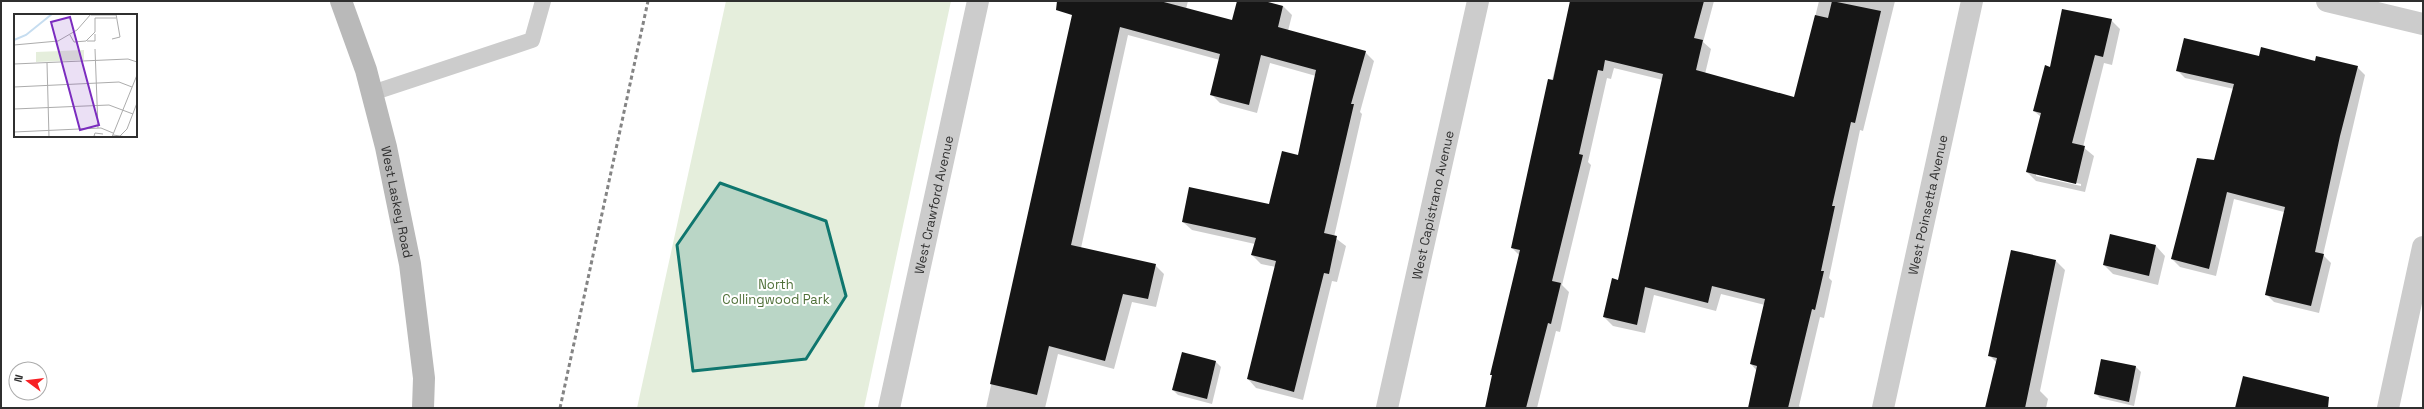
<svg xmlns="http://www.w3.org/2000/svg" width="2424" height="409" viewBox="0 0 2424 409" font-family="'Space Grotesk',sans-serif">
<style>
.green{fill:#e5eedc}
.shadow{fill:#0003;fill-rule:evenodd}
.building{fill:#161616}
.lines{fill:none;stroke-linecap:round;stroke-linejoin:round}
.lane{stroke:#ccc;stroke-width:16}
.street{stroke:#ccc;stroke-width:22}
.secondary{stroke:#b9b9b9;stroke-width:22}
.rail{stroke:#848484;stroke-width:3;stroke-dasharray:4 3;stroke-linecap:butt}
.marked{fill:#0f766e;fill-opacity:0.2;stroke:#0f766e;stroke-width:3;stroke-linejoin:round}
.labels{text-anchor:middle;stroke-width:4;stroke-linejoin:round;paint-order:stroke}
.street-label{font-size:13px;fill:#2f2f2f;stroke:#fff}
.park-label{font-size:13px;fill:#4f7038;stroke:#fff}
.inset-river{fill:none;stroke:#c6ddf0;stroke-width:2}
.inset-road{fill:none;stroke:#acacac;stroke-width:1}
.view{fill:#7b2cbf;fill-opacity:0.15;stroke:#7b2cbf;stroke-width:2}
.inset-edge{fill:none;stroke:#2f2f2f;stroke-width:2}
</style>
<rect width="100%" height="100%" fill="#fff"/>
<path class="green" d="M 726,1 L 951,1 L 864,408 L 637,408 Z"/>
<g class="shadow">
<path d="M 1076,1 L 1188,1 L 1186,9 L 1233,21 L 1238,1 L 1260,1 L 1283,6 L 1292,15 L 1288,31 L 1365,52 L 1374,61 L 1360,112 L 1362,114 L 1334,237 L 1346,246 L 1337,282 L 1332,281 L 1303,400 L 1256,388 L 1248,379 L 1276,267 L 1261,264 L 1252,255 L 1255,244 L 1192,230 L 1183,222 L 1270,206 L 1298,156 L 1316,76 L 1270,63 L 1257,113 L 1220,103 L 1211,94 L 1220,60 L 1128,35 L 1081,248 L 1155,265 L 1164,274 L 1156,307 L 1132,302 L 1114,369 L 1058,354 L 1045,408 L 986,408 Z"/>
<path d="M 1571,1 L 1714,1 L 1703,42 L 1711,49 L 1705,74 L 1795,98 L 1819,1 L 1895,1 L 1863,131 L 1860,130 L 1829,278 L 1832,281 L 1824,318 L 1820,317 L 1799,406 L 1801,408 L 1749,408 L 1757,371 L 1751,364 L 1765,305 L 1721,294 L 1716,311 L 1654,295 L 1645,333 L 1613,326 L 1604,317 L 1618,281 L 1663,80 L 1614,68 L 1611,79 L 1607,78 L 1588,162 L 1591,165 L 1562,285 L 1569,292 L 1560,332 L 1556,331 L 1537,408 L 1486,408 L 1520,256 L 1512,248 Z"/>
<path d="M 2111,20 L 2120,29 L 2112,65 L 2104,63 L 2083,147 L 2094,156 L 2085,192 L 2036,181 L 2027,172 L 2041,117 L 2034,111 L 2051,68 ZM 2036,174 L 2081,184 L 2081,186 L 2036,176 Z"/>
<path d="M 2260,57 L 2357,67 L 2365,75 L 2323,255 L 2331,263 L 2319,313 L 2274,302 L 2266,294 L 2284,212 L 2234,199 L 2216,276 L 2180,267 L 2172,259 L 2214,162 L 2234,89 L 2185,78 L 2177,70 Z"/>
<path d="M 2111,235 L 2156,246 L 2165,256 L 2158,285 L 2113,274 L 2104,265 Z"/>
<path d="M 2056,261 L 2065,270 L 2040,391 L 2048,399 L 2046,408 L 1986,408 L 1997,363 L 1989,355 Z"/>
<path d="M 1183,354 L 1216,362 L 1221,367 L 1212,404 L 1178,395 L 1173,390 Z"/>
<path d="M 2102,360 L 2136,367 L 2141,372 L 2134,406 L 2100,398 L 2095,393 Z"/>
</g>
<g class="building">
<path d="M 1057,1 L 1160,1 L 1232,20 L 1237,1 L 1264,1 L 1283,6 L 1278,27 L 1366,51 L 1351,104 L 1354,104 L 1324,233 L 1337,236 L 1329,274 L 1324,273 L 1294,392 L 1247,379 L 1276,261 L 1251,255 L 1256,238 L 1182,222 L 1189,187 L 1269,204 L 1282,151 L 1298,155 L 1316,70 L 1261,55 L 1249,105 L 1210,95 L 1220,54 L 1120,27 L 1071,245 L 1156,264 L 1148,299 L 1123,294 L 1105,361 L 1049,346 L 1037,395 L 990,384 L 1072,15 L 1056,10 Z"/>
<path d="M 1570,1 L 1704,1 L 1694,38 L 1703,40 L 1696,70 L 1794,97 L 1815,15 L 1828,18 L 1832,1 L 1881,11 L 1855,123 L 1851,122 L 1832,206 L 1835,206 L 1821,271 L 1824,271 L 1815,310 L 1812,309 L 1788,408 L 1748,408 L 1757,366 L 1750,364 L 1765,299 L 1712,286 L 1708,303 L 1645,287 L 1637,325 L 1603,317 L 1612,278 L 1618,280 L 1663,74 L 1605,60 L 1603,71 L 1598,70 L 1579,154 L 1583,155 L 1552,281 L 1561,283 L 1551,324 L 1548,323 L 1526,408 L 1485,408 L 1492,375 L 1490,375 L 1520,250 L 1511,248 L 1548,79 L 1553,80 Z"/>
<path d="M 2062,9 L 2112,19 L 2103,57 L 2095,55 L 2072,143 L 2085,146 L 2076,184 L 2026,172 L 2041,113 L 2033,111 L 2045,65 L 2050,67 Z"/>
<path d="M 2184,38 L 2259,56 L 2261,47 L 2315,61 L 2316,56 L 2358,66 L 2340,136 L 2315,252 L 2324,254 L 2311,306 L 2265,295 L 2285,207 L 2227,192 L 2209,269 L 2171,259 L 2197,158 L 2214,160 L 2234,84 L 2176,71 Z"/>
<path d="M 2110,234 L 2156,245 L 2149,276 L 2103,265 Z"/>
<path d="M 2011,250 L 2056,260 L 2025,408 L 1985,408 L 1997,358 L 1988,356 Z"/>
<path d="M 1182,352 L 1216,361 L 1207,399 L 1172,390 Z"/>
<path d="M 2101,359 L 2136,366 L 2129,402 L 2094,394 Z"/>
<path d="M 2243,376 L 2329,397 L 2328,408 L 2235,408 Z"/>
</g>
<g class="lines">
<path class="lane" d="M 372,93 L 532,40 L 543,1"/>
<g class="street">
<path d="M 2327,1 L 2423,24"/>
<path id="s1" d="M 889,408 L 978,1"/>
<path id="s2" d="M 1387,408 L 1478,1"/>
<path id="s3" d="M 1883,408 L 1972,1"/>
<path d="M 2388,408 L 2423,247"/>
</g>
<path class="secondary" id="s4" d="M 341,1 L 366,70 L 386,147 L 410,264 L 424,378 L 423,408"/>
<path class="rail" d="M 560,408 L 648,1"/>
</g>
<path class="marked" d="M 720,183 L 826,221 L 846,296 L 806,359 L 693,371 L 677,245 Z"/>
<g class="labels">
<g class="street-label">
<text dy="5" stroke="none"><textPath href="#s4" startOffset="209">West Laskey Road</textPath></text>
<text dy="5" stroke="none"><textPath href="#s1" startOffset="208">West Crawford Avenue</textPath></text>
<text dy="5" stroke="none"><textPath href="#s2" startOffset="208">West Capistrano Avenue</textPath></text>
<text dy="5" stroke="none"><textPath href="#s3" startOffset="208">West Poinsetta Avenue</textPath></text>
</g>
<g class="park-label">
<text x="776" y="289">North<tspan x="776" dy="15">Collingwood Park</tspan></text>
</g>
</g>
<g transform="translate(14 14)">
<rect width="123" height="123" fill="#fff"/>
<path d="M 70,36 L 70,46 L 22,48 L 22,38 Z" fill="#e5eedc"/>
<path class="inset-river" d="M 0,26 L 12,21 L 38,0"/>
<path class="inset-road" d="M 77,1 L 102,1M 56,21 L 60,28 L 72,27 L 81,18 L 81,4 L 102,4M 98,25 L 106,23 L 102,0M 73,27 L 81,27 L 81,20M 0,31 L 44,27 L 63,16 L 77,0M 81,35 L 84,114M 33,49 L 35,123M 0,50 L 114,45 L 123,48M 0,73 L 105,68 L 118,73M 0,95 L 95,91 L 119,100M 0,118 L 87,114 L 99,119M 99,121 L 113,123M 106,122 L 113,115 L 123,89M 84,123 L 80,122 L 81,119 L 89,120M 98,123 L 123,61"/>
<path class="view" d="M 56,3 L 85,111 L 66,116 L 37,8 Z"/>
<rect width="123" height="123" class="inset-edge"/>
</g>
<rect width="2424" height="409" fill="none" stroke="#2f2f2f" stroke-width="4"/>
<g transform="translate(28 381) rotate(285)"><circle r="19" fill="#ffffff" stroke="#acacac"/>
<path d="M0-3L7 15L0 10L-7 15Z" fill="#f72125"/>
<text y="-6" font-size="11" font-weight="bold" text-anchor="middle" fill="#2f2f2f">N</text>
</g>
</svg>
